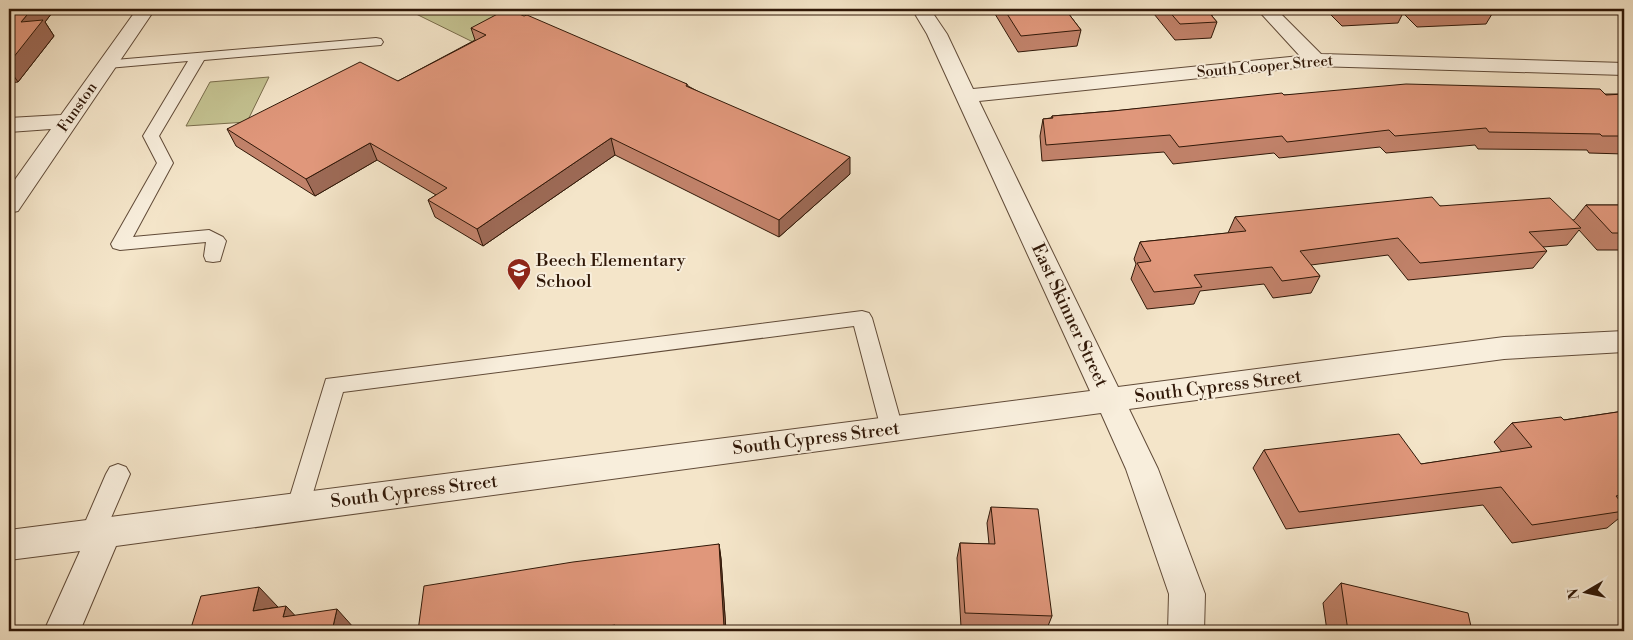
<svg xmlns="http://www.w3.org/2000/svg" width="1633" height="640" viewBox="0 0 1633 640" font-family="'Libre Bodoni',serif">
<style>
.green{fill:#c4c291;stroke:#7a6d4c}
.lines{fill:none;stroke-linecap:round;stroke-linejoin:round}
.lane-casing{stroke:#614b38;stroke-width:2}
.street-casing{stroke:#614b38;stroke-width:2}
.lane{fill:#f8eedc;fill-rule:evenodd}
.street{fill:#f8eedc;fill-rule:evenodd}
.wall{fill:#c1826a;stroke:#301808}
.shaded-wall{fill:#9d6a56;stroke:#301808}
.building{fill:#e0977b;stroke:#301808}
.labels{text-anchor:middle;stroke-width:4;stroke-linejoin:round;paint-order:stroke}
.far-street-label{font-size:15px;fill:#301808;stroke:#f8eedc}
.poi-label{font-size:18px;fill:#301808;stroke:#f8eedc;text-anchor:start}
.street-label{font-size:18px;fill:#301808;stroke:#f8eedc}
</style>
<rect width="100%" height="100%" fill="#f4e5c9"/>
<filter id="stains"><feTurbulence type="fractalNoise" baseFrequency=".004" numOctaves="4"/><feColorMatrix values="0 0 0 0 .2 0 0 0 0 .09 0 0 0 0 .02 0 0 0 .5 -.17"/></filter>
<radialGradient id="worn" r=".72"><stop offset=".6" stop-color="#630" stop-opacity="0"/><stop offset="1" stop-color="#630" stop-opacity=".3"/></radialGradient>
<g class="green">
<path d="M 416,9 L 539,9 L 475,43 L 410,11 Z"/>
<path d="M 269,77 L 247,122 L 186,126 L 210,82 Z"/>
</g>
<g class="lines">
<g class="lane-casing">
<g id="lane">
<path d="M 376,38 L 381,39 L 383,42 L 381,45 L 204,60 L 159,136 L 173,163 L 133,237 L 209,230 L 223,237 L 226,241 L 220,261 L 213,262 L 206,261 L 204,256 L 206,242 L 120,250 L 113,248 L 111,244 L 157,163 L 143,136 L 188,61 L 108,68 L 103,67 L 101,64 L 103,61 Z"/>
<path d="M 862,311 L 869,313 L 872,318 L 903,429 L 900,435 L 892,438 L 884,435 L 881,429 L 854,326 L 343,392 L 307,513 L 299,516 L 291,513 L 287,506 L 326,379 Z"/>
<path d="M 118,464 L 126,467 L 130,474 L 104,534 L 101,542 L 92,545 L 83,542 L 80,534 L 106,474 L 110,467 Z"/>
</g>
</g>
<g class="street-casing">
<g id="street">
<path d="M 137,9 L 155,9 L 18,211 L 9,213 L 9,188 L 51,129 L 9,132 L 9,118 L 61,115 Z"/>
<path d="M 912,9 L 930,9 L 947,34 L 973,89 L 1300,56 L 1257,9 L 1276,9 L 1321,54 L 1624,63 L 1624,75 L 1315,66 L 979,101 L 1118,387 L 1504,337 L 1624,331 L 1624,352 L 1504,359 L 1129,409 L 1158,469 L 1205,594 L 1204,631 L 1168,631 L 1169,594 L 1126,469 L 1101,413 L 116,546 L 80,631 L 44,631 L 80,551 L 9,560 L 9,530 L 1090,391 L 927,34 Z"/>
</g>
</g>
<use href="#lane" class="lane"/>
<use href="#street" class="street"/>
</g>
<g class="wall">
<path d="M 9,9 L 55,9 L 45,22 L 54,36 L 18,82 L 9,83 Z"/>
<path d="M 992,9 L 1065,9 L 1081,30 L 1077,46 L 1018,52 Z"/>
<path d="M 1150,9 L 1214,9 L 1212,16 L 1217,22 L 1211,38 L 1175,40 Z"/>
<path d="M 1325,9 L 1495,9 L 1486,24 L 1417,27 L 1403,13 L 1398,23 L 1342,26 Z"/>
<path d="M 471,28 L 687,84 L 688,86 L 850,174 L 779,237 L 615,155 L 483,246 L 435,217 L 428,200 L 436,195 L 377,160 L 315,196 L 236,146 L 227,129 L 398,81 L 475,40 Z"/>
<path d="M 1624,94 L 1624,154 L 1589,153 L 1587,150 L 1478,149 L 1475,145 L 1386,153 L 1380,147 L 1279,158 L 1274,153 L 1173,164 L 1164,152 L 1042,161 L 1040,136 L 1043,119 L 1051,118 L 1052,116 L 1113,111 L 1284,95 Z"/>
<path d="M 1586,205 L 1624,205 L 1624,250 L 1597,250 L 1579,230 L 1567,245 L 1543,247 L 1547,251 L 1533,268 L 1408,280 L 1388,255 L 1311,265 L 1320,276 L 1311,293 L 1273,298 L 1264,284 L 1200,291 L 1194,304 L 1147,309 L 1131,279 L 1136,264 L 1134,259 L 1140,242 L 1228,233 L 1235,217 L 1440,206 L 1574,220 Z"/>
<path d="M 1624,411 L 1624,514 L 1607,528 L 1512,543 L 1483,505 L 1286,529 L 1253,468 L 1264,450 L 1421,464 L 1502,452 L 1494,442 L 1512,423 L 1564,420 Z"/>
<path d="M 991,507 L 1052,616 L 1046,631 L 961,627 L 957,558 L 960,543 L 989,544 L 987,523 Z"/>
<path d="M 719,544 L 721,559 L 726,631 L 418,631 Z"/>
<path d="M 1341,583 L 1472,631 L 1327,631 L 1323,603 Z"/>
</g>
<g class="shaded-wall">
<path d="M 32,9 L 55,9 L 45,22 L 54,36 L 18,82 L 9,69 L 9,63 L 21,22 Z"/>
<path d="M 611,138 L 615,155 L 483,246 L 477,229 Z"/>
<path d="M 370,143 L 377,160 L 315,196 L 306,179 Z"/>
<path d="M 850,157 L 850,174 L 779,237 L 779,220 Z"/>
<path d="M 719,544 L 721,559 L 726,631 L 725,631 L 724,627 Z"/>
<path d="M 259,587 L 278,607 L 253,611 Z"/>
<path d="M 286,606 L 304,625 L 283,617 Z"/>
<path d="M 337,609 L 354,628 L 353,631 L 332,631 Z"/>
</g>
<g class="building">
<path d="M 9,9 L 32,9 L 21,22 L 43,20 L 9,63 Z"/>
<path d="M 507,9 L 524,16 L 527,15 L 687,84 L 686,86 L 850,157 L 779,220 L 611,138 L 477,229 L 428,200 L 447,188 L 370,143 L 306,179 L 227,129 L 360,62 L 398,81 L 486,35 L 471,28 Z"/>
<path d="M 1004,9 L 1065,9 L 1081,30 L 1021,36 Z"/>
<path d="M 1167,9 L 1206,9 L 1217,22 L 1180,24 Z"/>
<path d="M 1348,9 L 1374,9 L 1349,10 Z"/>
<path d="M 1423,9 L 1472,9 L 1425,11 Z"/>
<path d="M 1406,84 L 1600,89 L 1606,95 L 1624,94 L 1624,136 L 1602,136 L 1600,134 L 1489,132 L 1486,128 L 1395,136 L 1389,130 L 1287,142 L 1282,136 L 1179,147 L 1170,135 L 1046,145 L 1043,119 L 1053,118 L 1052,116 L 1113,111 L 1282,93 L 1284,95 Z"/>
<path d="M 1432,197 L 1440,206 L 1550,198 L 1581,228 L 1529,232 L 1547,251 L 1420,263 L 1398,238 L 1300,251 L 1320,276 L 1282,281 L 1272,267 L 1194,275 L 1202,287 L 1154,292 L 1137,263 L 1151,261 L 1140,242 L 1246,231 L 1235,217 Z"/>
<path d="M 1586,205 L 1624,205 L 1624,233 L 1612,233 Z"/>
<path d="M 1624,411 L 1624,494 L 1616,496 L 1624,506 L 1624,511 L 1532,525 L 1501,487 L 1299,512 L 1264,450 L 1399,434 L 1421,464 L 1532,447 L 1512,423 L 1561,417 L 1564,420 Z"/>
<path d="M 991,507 L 1038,509 L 1052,616 L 965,613 L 960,543 L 995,544 Z"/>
<path d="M 719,544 L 724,627 L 687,631 L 615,631 L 615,625 L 579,631 L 418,631 L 424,586 L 573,562 Z"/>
<path d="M 1341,583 L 1468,613 L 1472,631 L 1348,631 Z"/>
<path d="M 259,587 L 253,611 L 286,606 L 283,617 L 337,609 L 332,631 L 190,631 L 201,596 Z"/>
</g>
<defs>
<g id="school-pin" transform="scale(1.25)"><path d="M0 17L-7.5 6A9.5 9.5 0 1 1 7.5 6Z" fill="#8f2418" stroke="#f8eedc"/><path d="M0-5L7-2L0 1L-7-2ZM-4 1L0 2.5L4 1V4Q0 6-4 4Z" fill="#fff"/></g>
</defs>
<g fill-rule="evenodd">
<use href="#school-pin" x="519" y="270"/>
</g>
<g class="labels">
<g class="far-street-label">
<text transform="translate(1265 66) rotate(-5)" y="5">South Cooper Street</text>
<text transform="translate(77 107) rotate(-55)" y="5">Funston</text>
</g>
<g class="poi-label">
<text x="536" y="266">Beech Elementary<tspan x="536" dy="21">School</tspan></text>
</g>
<g class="street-label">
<text transform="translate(1070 315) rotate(65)" y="6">East Skinner Street</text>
<text transform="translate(1218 386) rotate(-7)" y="6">South Cypress Street</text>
<text transform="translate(816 438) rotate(-7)" y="6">South Cypress Street</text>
<text transform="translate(414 491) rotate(-7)" y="6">South Cypress Street</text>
</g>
</g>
<rect width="1633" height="640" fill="none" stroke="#f4e5c9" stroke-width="30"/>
<rect x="10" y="10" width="1613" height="620" fill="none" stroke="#301808" stroke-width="2.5"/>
<rect x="15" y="15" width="1603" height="610" fill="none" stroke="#301808"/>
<g transform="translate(1586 592) rotate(261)" stroke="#f8eedc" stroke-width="4" paint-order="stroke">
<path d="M0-4L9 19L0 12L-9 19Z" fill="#301808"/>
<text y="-8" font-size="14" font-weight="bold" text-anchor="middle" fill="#301808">N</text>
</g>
<rect width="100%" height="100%" filter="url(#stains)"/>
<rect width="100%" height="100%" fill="url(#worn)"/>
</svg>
